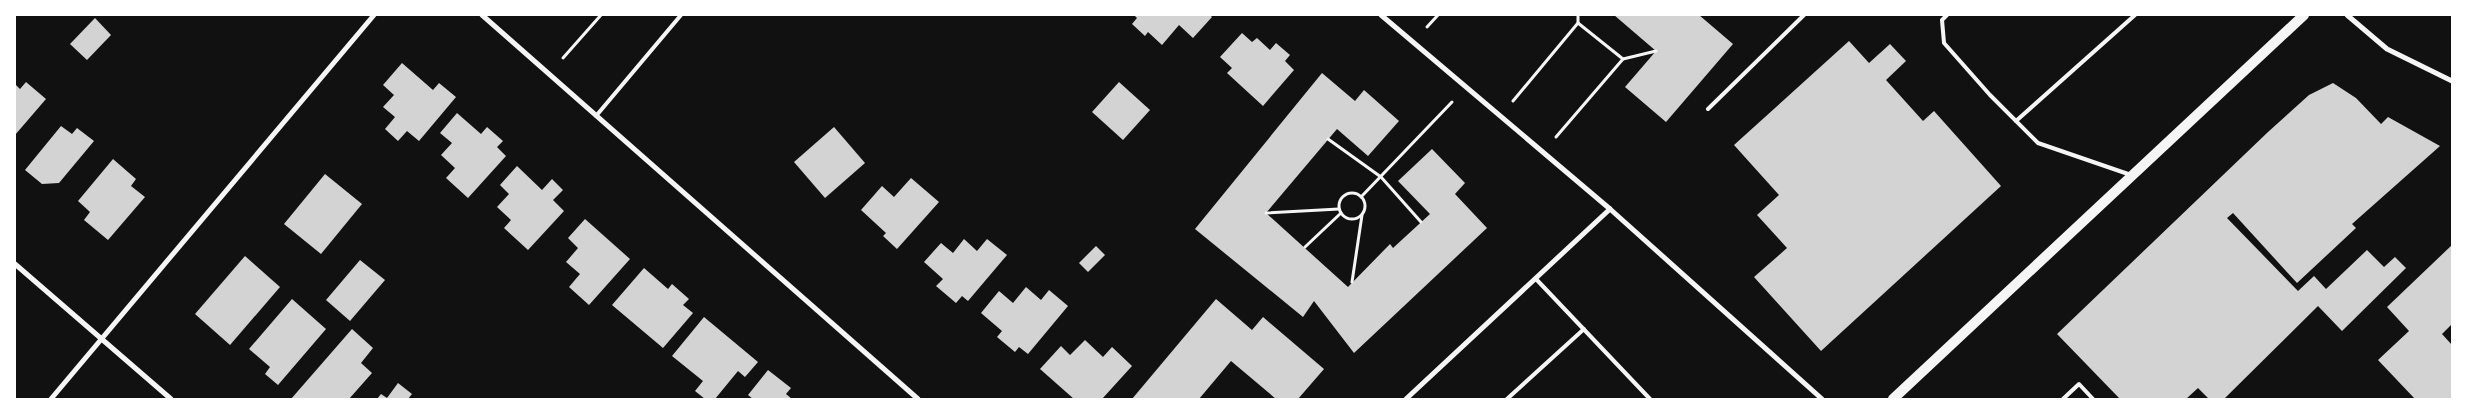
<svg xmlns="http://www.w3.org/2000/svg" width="2467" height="414" viewBox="0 0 2467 414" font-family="'PT Serif',serif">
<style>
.building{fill:#d3d3d3}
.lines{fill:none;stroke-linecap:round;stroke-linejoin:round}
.path{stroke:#f5f5f5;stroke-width:3}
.service{stroke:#f5f5f5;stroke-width:4}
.minor{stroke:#f5f5f5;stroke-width:5}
.secondary{stroke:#f5f5f5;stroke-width:10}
</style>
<rect width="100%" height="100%" fill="#111"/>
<g class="building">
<path d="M 1134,15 L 1210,15 L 1212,17 L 1193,38 L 1179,25 L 1162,45 L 1148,32 L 1145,36 L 1132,24 L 1137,18 Z"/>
<path d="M 1614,15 L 1699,15 L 1733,44 L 1666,122 L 1625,87 L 1656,51 Z"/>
<path d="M 95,18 L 111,35 L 87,60 L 70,44 Z"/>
<path d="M 1242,33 L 1252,42 L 1257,38 L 1270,50 L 1276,43 L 1290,55 L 1285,61 L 1294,70 L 1263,106 L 1227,73 L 1232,68 L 1220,57 Z"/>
<path d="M 1849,41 L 1869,63 L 1890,44 L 1906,61 L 1886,80 L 1923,121 L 1934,111 L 2001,186 L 1821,351 L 1754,277 L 1787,248 L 1757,215 L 1779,195 L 1734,145 Z"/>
<path d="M 402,63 L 433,90 L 439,83 L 456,97 L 419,141 L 407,131 L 398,141 L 385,129 L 395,117 L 383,107 L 394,95 L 383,85 Z"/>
<path d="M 1322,73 L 1355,101 L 1364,90 L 1399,121 L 1368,156 L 1337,129 L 1266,213 L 1348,287 L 1390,244 L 1393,248 L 1430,214 L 1398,181 L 1432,149 L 1465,183 L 1455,194 L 1487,228 L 1354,353 L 1314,301 L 1303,317 L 1195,229 Z"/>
<path d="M 26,82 L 46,99 L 15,135 L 15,84 L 20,89 Z"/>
<path d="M 1119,82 L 1150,110 L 1123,140 L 1092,112 Z"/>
<path d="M 2333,83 L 2356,98 L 2381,124 L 2388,117 L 2440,146 L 2352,224 L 2356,228 L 2297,283 L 2233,213 L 2227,218 L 2298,291 L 2314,276 L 2326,289 L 2367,250 L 2384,267 L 2395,257 L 2406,268 L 2342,331 L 2318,306 L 2224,399 L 2209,399 L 2198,388 L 2186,399 L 2120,399 L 2057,334 L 2268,132 L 2309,95 Z"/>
<path d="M 457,113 L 481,134 L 487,127 L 503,141 L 497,147 L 506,156 L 468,198 L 446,178 L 455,168 L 441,155 L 452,143 L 440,133 Z"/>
<path d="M 61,126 L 72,134 L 77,128 L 94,141 L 59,183 L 42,184 L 25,170 Z"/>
<path d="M 834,127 L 865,163 L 825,198 L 794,162 Z"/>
<path d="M 113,159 L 136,179 L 131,186 L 145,197 L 108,240 L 84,220 L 90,212 L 78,201 Z"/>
<path d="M 517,166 L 542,190 L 552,179 L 563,190 L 553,200 L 564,211 L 528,250 L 504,228 L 511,220 L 497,207 L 509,194 L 500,185 Z"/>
<path d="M 325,174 L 362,204 L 321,254 L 284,224 Z"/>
<path d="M 911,178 L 939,202 L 897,249 L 883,236 L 886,233 L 861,210 L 882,186 L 894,197 Z"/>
<path d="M 585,219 L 630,259 L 589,305 L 569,287 L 580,274 L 566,262 L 578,248 L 568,238 Z"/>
<path d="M 964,239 L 977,251 L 987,239 L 1007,255 L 968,301 L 962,296 L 956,303 L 936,286 L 943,279 L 924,262 L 941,243 L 953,253 Z"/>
<path d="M 2452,245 L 2452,324 L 2442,334 L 2452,345 L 2452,399 L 2415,399 L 2378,360 L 2409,331 L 2387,307 Z"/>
<path d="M 1096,246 L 1105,255 L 1088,272 L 1079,263 Z"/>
<path d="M 245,256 L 280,287 L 230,345 L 195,314 Z"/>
<path d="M 360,260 L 385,280 L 350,321 L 326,300 Z"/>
<path d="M 644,268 L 668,289 L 672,284 L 689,299 L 683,305 L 693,313 L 663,348 L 612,305 Z"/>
<path d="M 1026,287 L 1041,300 L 1049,290 L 1068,306 L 1028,354 L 1019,347 L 1015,352 L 997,337 L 1002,331 L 981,313 L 999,291 L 1013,303 Z"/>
<path d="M 292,299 L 326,329 L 278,385 L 265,374 L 270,367 L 249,349 Z"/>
<path d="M 1216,299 L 1252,330 L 1263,317 L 1324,369 L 1298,399 L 1276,399 L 1231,361 L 1199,399 L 1132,399 Z"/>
<path d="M 704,317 L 758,362 L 745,377 L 738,371 L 715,399 L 705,399 L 695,391 L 703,381 L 672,356 Z"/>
<path d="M 352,329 L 373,348 L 361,363 L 372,373 L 349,399 L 291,399 Z"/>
<path d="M 1085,340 L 1103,357 L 1112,347 L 1132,366 L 1102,399 L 1074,399 L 1040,369 L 1061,346 L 1070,355 Z"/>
<path d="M 768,370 L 791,388 L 786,394 L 792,399 L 753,399 L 748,395 Z"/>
<path d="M 398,383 L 412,394 L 408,399 L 377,399 L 381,394 L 387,398 Z"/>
</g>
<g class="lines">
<g class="path">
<path d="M 1578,23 L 1623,59"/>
<path d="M 1427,27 L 1438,15"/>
<path d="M 563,58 L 601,15"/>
<path d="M 1513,101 L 1578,23 L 1578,15"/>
<path d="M 1556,137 L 1623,59 L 1656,51"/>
<path d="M 1328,139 L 1381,177 L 1421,222"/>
<circle cx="1352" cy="206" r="13"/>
<path d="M 1361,197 L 1452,102"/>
<path d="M 1266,213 L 1339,209"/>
<path d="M 1305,247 L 1341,213"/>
<path d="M 1352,282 L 1362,215"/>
</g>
<g class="service">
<path d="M 1947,15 L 1942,20 L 1944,43 L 1990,95 L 2038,143 L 2131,175"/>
<path d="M 1708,109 L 1804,15"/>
<path d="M 596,116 L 681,15"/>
<path d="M 2016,121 L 2135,15"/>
<path d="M 1536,279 L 1650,399"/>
<path d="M 1507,399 L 1584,329"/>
<path d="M 2063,399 L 2079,384 L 2093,399"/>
</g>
<g class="minor">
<path d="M 482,15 L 918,399"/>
<path d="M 1381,15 L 1610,209 L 1822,399"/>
<path d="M 2347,15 L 2387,49 L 2452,81"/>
<path d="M 15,264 L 171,399"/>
<path d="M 51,399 L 374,15"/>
<path d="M 1406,399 L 1610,209"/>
</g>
<path class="secondary" d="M 1893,399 L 2304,15"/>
</g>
<rect width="2467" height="414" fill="none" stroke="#ffffff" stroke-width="32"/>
</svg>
